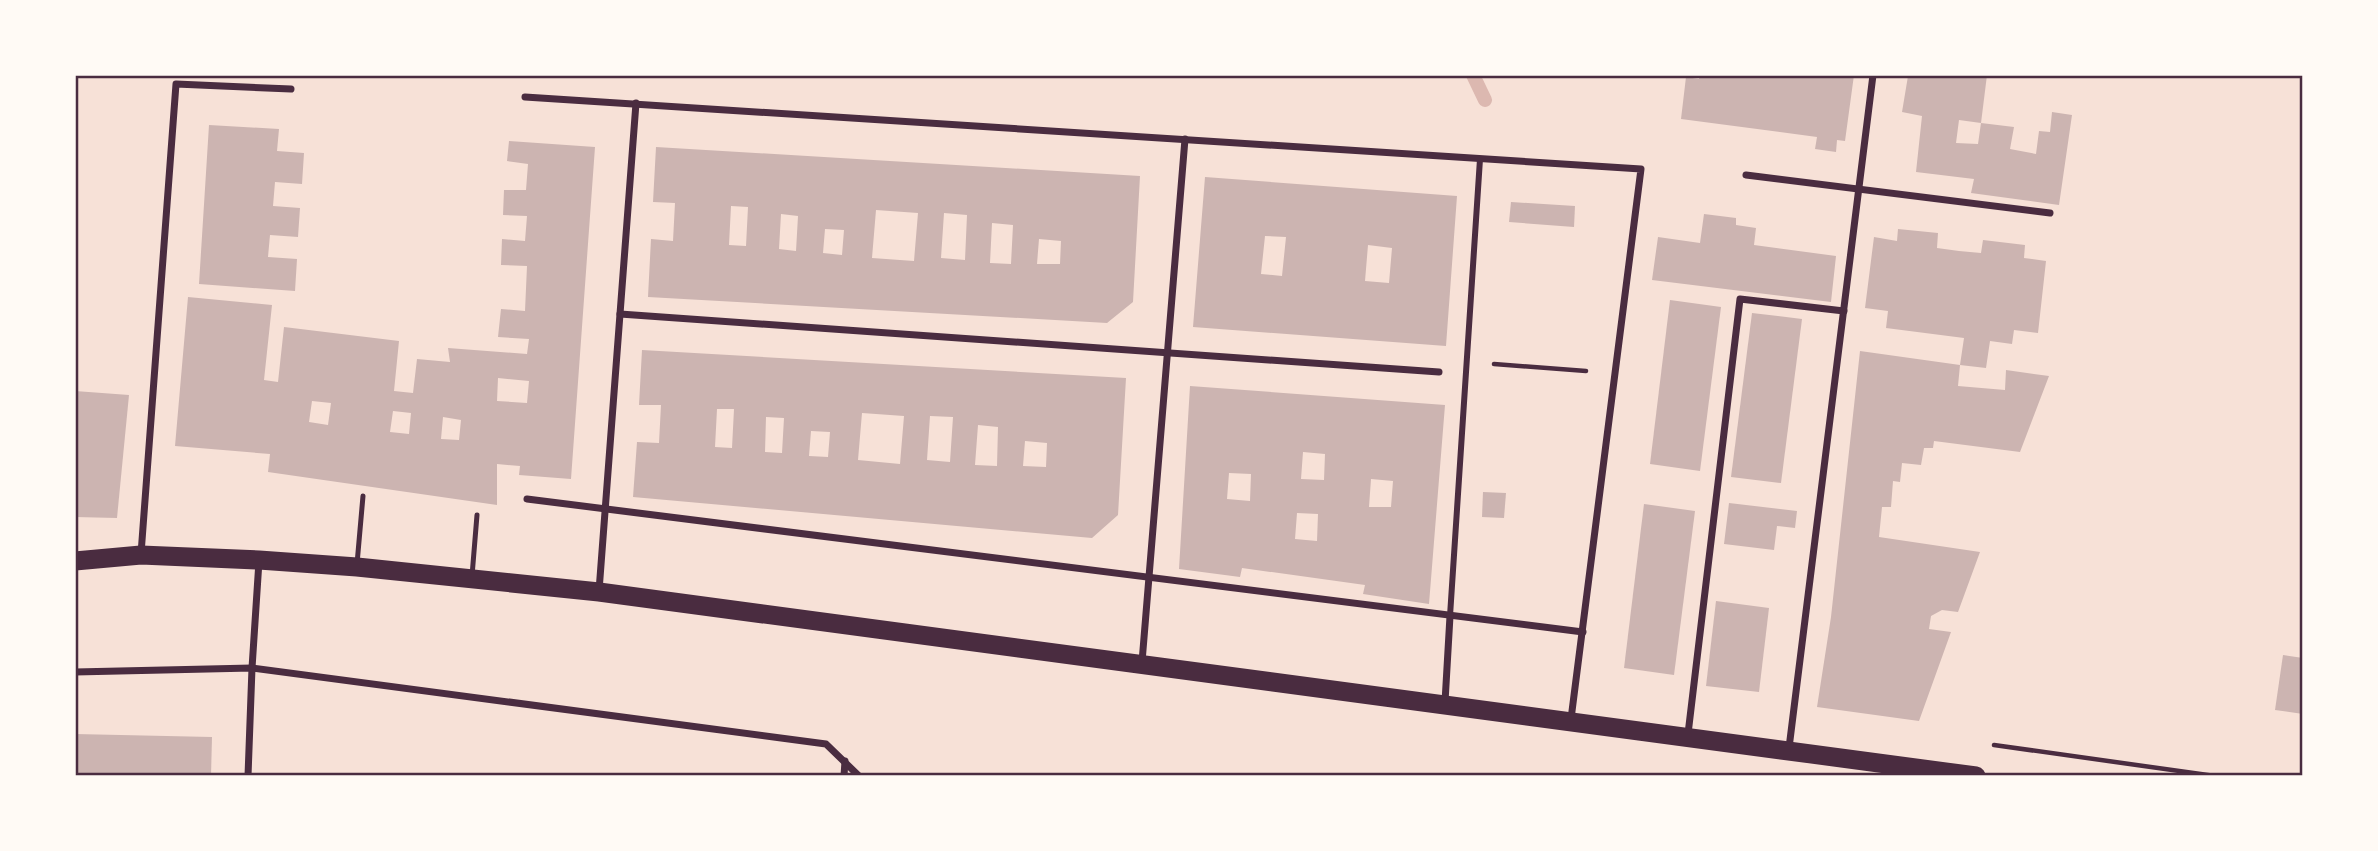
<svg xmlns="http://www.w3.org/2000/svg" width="2378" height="851" viewBox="0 0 2378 851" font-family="Jost,sans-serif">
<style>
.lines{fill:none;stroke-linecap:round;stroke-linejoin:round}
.stream{stroke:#dcb8b0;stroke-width:14}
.building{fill:#ccb4b1;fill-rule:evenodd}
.path{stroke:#4a2c40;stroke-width:4.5}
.service{stroke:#4a2c40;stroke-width:5}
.pedestrian{stroke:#4a2c40;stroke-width:6}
.minor{stroke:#4a2c40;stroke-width:7}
.trunk{stroke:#4a2c40;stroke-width:19}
.neatline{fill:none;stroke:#4a2c40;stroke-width:2.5}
</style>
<rect width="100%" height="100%" fill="#f7e1d7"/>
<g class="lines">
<path class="stream" d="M 1473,75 L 1485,100"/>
</g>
<g class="building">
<path d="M 1699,75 L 1854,75 L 1845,141 L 1837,140 L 1836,152 L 1815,149 L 1817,137 L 1681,119 L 1686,77 L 1699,79 Z"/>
<path d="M 1987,75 L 1981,123 L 2014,127 L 2010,149 L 2036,154 L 2039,131 L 2050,132 L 2052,112 L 2072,115 L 2059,205 L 1971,193 L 1974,179 L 1916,172 L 1922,116 L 1902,112 L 1908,76 ZM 1959,120 L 1981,123 L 1978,144 L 1956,143 Z"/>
<path d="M 209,125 L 279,129 L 277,151 L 304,153 L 302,184 L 275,182 L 273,206 L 300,208 L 298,237 L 270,235 L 268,257 L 297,259 L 295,291 L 199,284 Z"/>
<path d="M 509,141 L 595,147 L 571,479 L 519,475 L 520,466 L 497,464 L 497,505 L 268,472 L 270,454 L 175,446 L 188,297 L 272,305 L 264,380 L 278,382 L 284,327 L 399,341 L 394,391 L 413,393 L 417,359 L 450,362 L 448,348 L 527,354 L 529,339 L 498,337 L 501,309 L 525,311 L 527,266 L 501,265 L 502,239 L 525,241 L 527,216 L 503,215 L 504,190 L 526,190 L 528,164 L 507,161 ZM 498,378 L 529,381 L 527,403 L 497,401 ZM 312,401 L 331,403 L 328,425 L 309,422 ZM 393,411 L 411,413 L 409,434 L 390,432 ZM 443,417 L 461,420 L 459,440 L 441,439 Z"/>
<path d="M 656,147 L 1140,176 L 1133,302 L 1107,323 L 648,297 L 651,239 L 673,241 L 675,203 L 653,202 ZM 731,206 L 748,207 L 746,246 L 729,245 ZM 876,210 L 918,213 L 914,261 L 872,258 ZM 944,213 L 967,215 L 965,260 L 941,258 ZM 781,214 L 798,216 L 796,251 L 779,249 ZM 992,223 L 1013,225 L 1011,264 L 990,263 ZM 825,229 L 844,230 L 842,255 L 823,253 ZM 1039,239 L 1061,241 L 1060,264 L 1037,264 Z"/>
<path d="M 1205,177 L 1457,196 L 1446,346 L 1193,327 ZM 1265,236 L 1286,237 L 1282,276 L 1261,274 ZM 1368,245 L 1392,248 L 1389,283 L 1365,281 Z"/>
<path d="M 1511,202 L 1575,206 L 1574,227 L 1509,222 Z"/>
<path d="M 1704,214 L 1736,218 L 1736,225 L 1756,228 L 1754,245 L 1836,256 L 1831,302 L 1652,280 L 1658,237 L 1700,243 Z"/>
<path d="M 1898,229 L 1938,233 L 1937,248 L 1959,251 L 1981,253 L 1983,240 L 2025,245 L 2024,258 L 2046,261 L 2038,333 L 2014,330 L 2012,344 L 1990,341 L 1986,368 L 1960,365 L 1964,338 L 1886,328 L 1888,311 L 1865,308 L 1874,237 L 1897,241 Z"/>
<path d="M 1670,300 L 1721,307 L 1700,471 L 1650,464 Z"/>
<path d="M 1752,313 L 1802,319 L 1781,483 L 1731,477 Z"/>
<path d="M 642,350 L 1126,378 L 1118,515 L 1092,538 L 633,497 L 637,442 L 659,443 L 661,405 L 639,405 ZM 717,409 L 734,409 L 732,448 L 715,447 ZM 862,413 L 904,416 L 900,464 L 858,460 ZM 930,416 L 953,417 L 950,462 L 927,460 ZM 766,417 L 784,418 L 782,453 L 765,452 ZM 978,425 L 998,427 L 997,466 L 975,465 ZM 811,431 L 830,432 L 828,457 L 809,456 ZM 1025,441 L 1047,443 L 1046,467 L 1023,466 Z"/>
<path d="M 1860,351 L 1960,365 L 1958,386 L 2005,390 L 2006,370 L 2049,376 L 2020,452 L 1934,441 L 1933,448 L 1924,448 L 1921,465 L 1902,463 L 1900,482 L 1893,481 L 1891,507 L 1882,507 L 1879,537 L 1980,552 L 1958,612 L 1942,610 L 1931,616 L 1929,629 L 1951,632 L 1919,721 L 1817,707 L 1831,617 Z"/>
<path d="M 1190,386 L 1445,405 L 1429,604 L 1363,594 L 1365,585 L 1242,568 L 1240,577 L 1179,569 ZM 1303,452 L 1325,454 L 1324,480 L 1301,479 ZM 1229,473 L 1251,474 L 1250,501 L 1227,499 ZM 1371,479 L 1393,481 L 1391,507 L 1369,507 ZM 1297,513 L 1318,514 L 1317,541 L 1295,539 Z"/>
<path d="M 75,391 L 129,395 L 117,518 L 75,517 Z"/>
<path d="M 1483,492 L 1506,493 L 1504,518 L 1482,517 Z"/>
<path d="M 1729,503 L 1797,511 L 1795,528 L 1777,526 L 1774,550 L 1724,544 Z"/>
<path d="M 1644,504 L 1695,511 L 1674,675 L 1624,668 Z"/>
<path d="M 1716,601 L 1769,608 L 1759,692 L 1706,686 Z"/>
<path d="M 2283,655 L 2303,658 L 2303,714 L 2275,710 Z"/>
<path d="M 75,734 L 212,737 L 211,776 L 75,776 Z"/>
</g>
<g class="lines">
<g class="path">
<path d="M 1494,364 L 1586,371"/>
<path d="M 1994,745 L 2215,776"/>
</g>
<g class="service">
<path d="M 357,564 L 363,496"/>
<path d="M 472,576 L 477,515"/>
</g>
<path class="pedestrian" d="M 1450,616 L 1480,159"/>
<g class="minor">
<path d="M 525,97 L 1641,169 L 1571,719"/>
<path d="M 1746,175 L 2050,213"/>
<path d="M 620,314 L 1439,372"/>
<path d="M 527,499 L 1583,632"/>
<path d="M 141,554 L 176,84 L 291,89"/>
<path d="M 599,591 L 636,103"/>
<path d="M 1142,662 L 1185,139"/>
<path d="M 75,672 L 252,668 L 826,744 L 859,776"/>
<path d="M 1445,702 L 1450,616"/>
<path d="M 1688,734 L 1740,299 L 1844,311"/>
<path d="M 1789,748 L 1873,75"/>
<path d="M 248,776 L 252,668 L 259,561"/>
<path d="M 844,776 L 845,761"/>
</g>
<path class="trunk" d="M 75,561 L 141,555 L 259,560 L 357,567 L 599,592 L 1976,776"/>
</g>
<rect width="2378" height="851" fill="none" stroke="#fffaf5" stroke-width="154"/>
<rect x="77" y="77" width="2224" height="697" class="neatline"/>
</svg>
